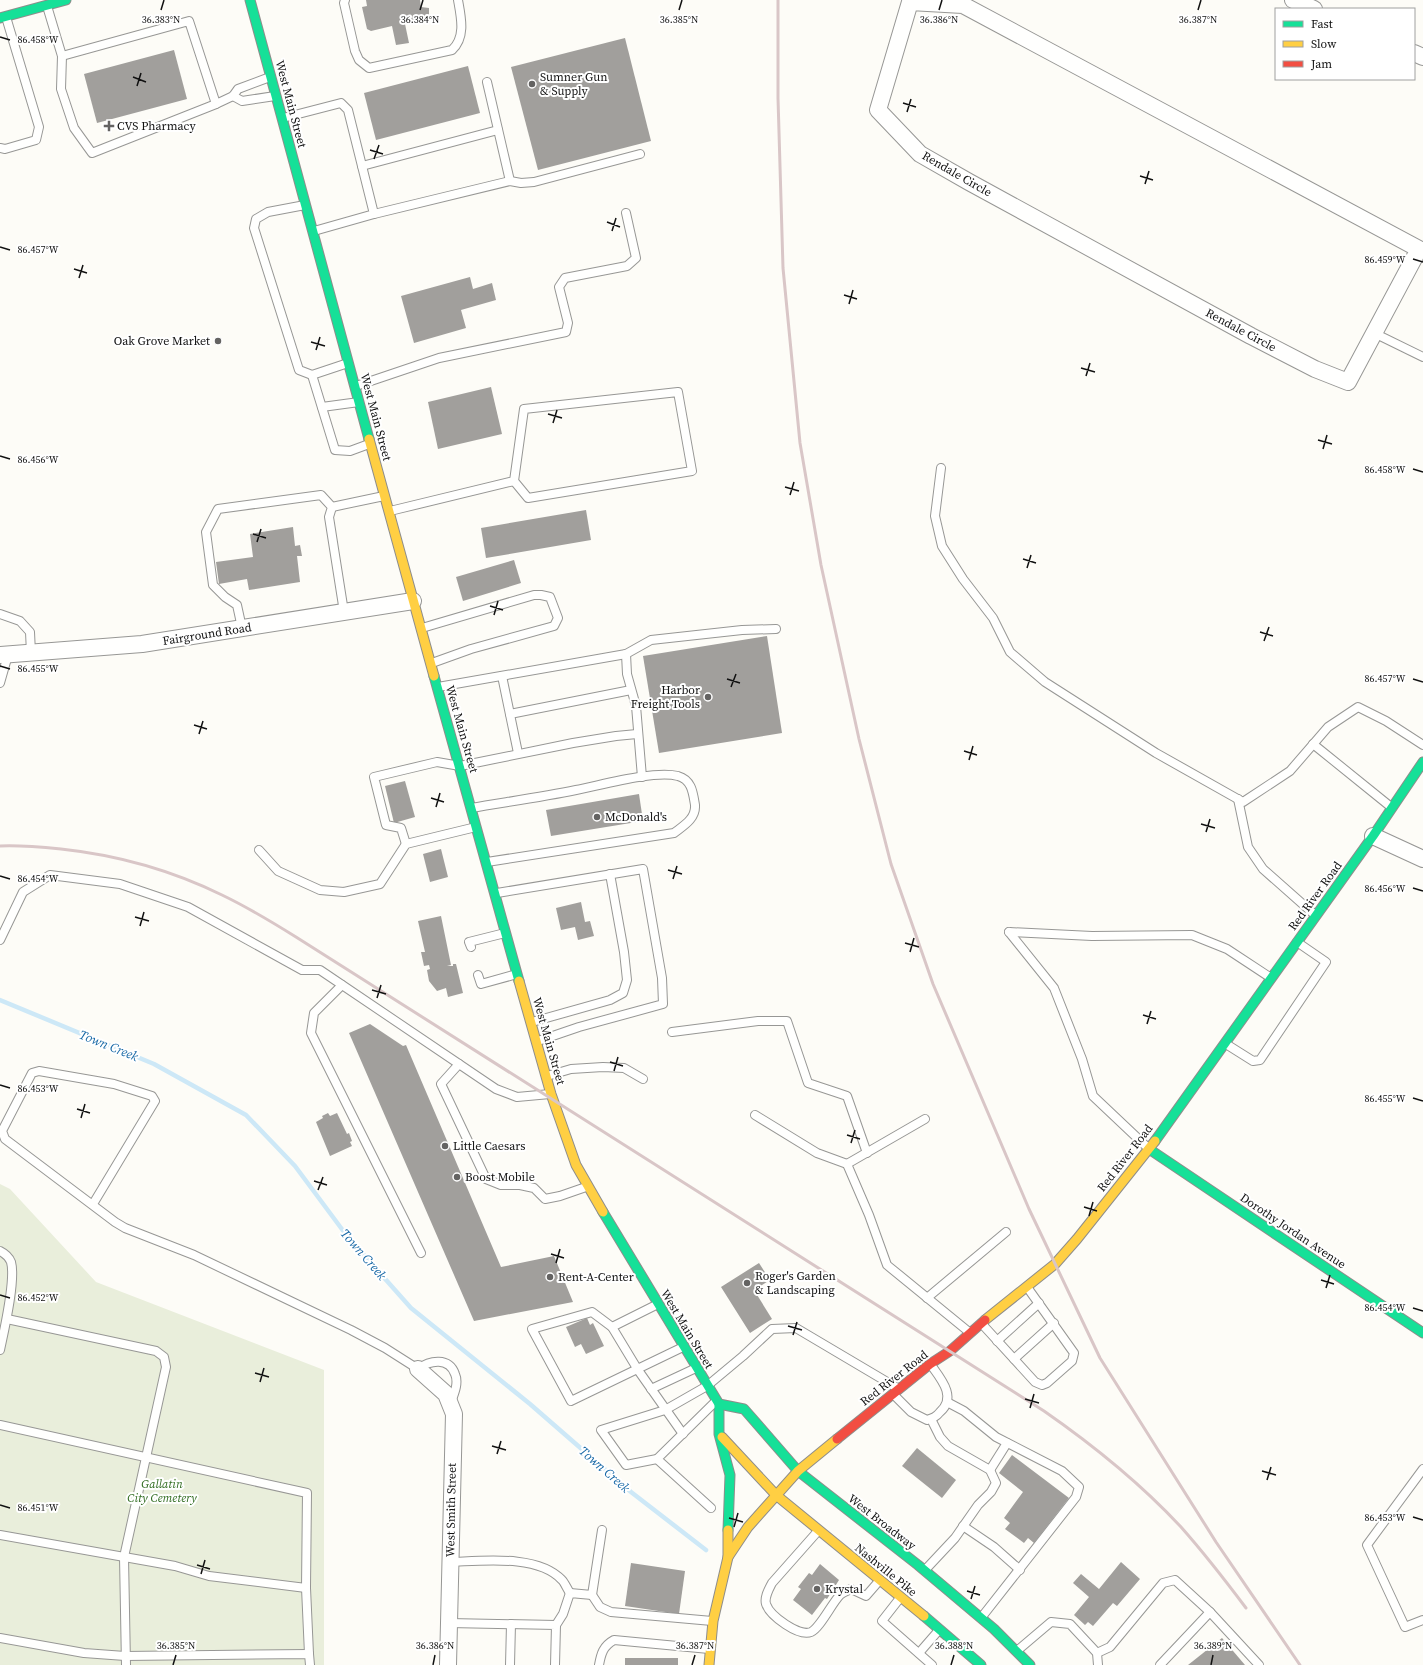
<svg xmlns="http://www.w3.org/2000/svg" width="1423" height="1665" viewBox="0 0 1423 1665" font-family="'Source Serif 4',serif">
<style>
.cemetery{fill:#e9eedb}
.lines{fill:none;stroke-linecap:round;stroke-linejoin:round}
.stream{stroke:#cde8f7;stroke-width:4.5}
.building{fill:#a19f9c}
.lane-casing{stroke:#979795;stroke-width:10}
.street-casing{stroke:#979795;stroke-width:18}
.fast-casing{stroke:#8e8d8b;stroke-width:11}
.slow-casing{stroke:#8e8d8b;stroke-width:11}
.jam-casing{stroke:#8e8d8b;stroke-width:11}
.lane{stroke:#fffffe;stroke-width:8}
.street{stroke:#fffffe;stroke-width:16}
.fast{stroke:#16e098;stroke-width:9}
.slow{stroke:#ffcf43;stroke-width:9}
.jam{stroke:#f24e42;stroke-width:9}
.rail{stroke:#d9c6c7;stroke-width:3}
.ticks{fill:none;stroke:#111;stroke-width:1.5}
.poi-dot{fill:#646362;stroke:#fff;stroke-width:1.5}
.labels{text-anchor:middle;stroke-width:4;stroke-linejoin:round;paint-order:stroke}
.poi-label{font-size:12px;fill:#111;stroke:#fff;text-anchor:start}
.street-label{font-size:12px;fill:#111;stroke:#fff}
.park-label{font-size:12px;font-style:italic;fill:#2f6b1f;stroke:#fff}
.water-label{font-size:13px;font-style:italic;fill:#1768a6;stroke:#fff}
.ticks-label{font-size:10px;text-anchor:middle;fill:#111;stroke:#fff;stroke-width:4;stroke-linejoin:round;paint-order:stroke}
</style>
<rect width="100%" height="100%" fill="#fdfcf7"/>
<path class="cemetery" d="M 0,1184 L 10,1189 L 96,1282 L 324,1370 L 324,1665 L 0,1665 Z"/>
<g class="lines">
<path class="stream" d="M 0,1000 L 154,1064 L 246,1115 L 295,1166 L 347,1236 L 411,1308 L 530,1404 L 631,1492 L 706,1550"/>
</g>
<g class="building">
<path d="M 366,0 L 420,0 L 421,7 L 429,8 L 429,19 L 405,24 L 409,43 L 396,45 L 392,26 L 371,31 L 367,29 L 362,7 L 367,6 Z"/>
<path d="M 625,38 L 651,141 L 538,170 L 511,67 Z"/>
<path d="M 174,50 L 187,99 L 97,123 L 84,74 Z"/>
<path d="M 468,66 L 480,113 L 376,140 L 364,93 Z"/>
<path d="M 470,277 L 473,289 L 492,283 L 496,300 L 461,310 L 466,328 L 414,343 L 401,296 Z"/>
<path d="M 491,387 L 502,434 L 438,449 L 428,402 Z"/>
<path d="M 586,510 L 591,540 L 486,558 L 481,528 Z"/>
<path d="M 293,527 L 295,546 L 300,545 L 302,556 L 297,556 L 300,582 L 249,590 L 247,579 L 219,584 L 216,562 L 253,557 L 250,534 Z"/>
<path d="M 514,560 L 521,583 L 463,601 L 456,577 Z"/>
<path d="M 767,636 L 782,733 L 659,753 L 643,656 Z"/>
<path d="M 405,781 L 415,817 L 394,823 L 385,786 Z"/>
<path d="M 639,794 L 643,821 L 551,836 L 546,810 Z"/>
<path d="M 441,849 L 448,877 L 430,882 L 423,854 Z"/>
<path d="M 581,902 L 585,922 L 590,921 L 594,936 L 578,940 L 575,927 L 561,930 L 556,908 Z"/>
<path d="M 441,916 L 451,965 L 447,966 L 453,966 L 453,964 L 456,964 L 463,993 L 448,997 L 446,988 L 437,991 L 429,981 L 427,970 L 430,969 L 429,965 L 424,966 L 421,952 L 425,952 L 418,921 Z"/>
<path d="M 370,1024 L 403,1046 L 406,1045 L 501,1267 L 554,1256 L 573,1302 L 474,1321 L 349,1033 Z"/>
<path d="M 328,1113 L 330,1116 L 337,1113 L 347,1134 L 349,1133 L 352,1141 L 350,1142 L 352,1146 L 330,1156 L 316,1122 L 323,1118 L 322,1116 Z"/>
<path d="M 759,1263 L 770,1280 L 754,1290 L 772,1319 L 750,1333 L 721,1287 Z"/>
<path d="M 587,1318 L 590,1325 L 593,1323 L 604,1346 L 586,1354 L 581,1344 L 575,1347 L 566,1327 Z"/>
<path d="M 917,1448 L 956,1480 L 942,1498 L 902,1466 Z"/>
<path d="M 1012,1455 L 1069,1498 L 1034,1543 L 1028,1538 L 1024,1543 L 1005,1529 L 1010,1523 L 1004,1518 L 1023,1492 L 999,1473 Z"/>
<path d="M 1121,1562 L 1140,1579 L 1117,1606 L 1113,1603 L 1093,1626 L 1088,1622 L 1085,1625 L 1074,1615 L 1089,1597 L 1073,1583 L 1081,1574 L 1099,1589 Z"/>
<path d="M 631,1563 L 685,1571 L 679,1614 L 625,1606 Z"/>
<path d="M 820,1564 L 839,1580 L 827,1599 L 825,1598 L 812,1615 L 793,1600 L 801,1589 L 798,1587 L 809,1573 L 812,1575 Z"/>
<path d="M 1222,1638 L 1245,1665 L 1188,1665 Z"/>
<rect x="625" y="1658" width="53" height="7"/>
</g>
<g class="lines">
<g class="lane-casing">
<g id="lane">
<path d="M 345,0 L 344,3 L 355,51 L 359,60 L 369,68 L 452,50 C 466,37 461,17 458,0"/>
<path d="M 47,6 L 62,56 L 61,89 L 74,128 L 92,153 L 216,104"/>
<path d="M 62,56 L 189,21 L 216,104 L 233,96 L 238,89 L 270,77"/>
<path d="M 233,96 L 242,101 L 275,96"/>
<path d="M 283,118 L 341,103 L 348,110 L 374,214 L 314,231"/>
<path d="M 0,148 L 5,149 L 36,140 L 39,127 L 6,17"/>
<path d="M 362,166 L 498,130"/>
<path d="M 510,181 L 521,183 L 534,182 L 640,154"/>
<path d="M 305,205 L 268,212 L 256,219 L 254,228 L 299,370 L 312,375 L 348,363"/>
<path d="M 374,214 L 510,181 L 487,82"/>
<path d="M 1374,333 L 1423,357"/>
<path d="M 312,375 L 335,450 L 350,451 L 369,444"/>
<path d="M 356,386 L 439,358 L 566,332 L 568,323 L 559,287 L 565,278 L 627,266 L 636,258 L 626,213"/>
<path d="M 322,407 L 359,402"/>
<path d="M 941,468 L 935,516 L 942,546 L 963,579 L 993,618 L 1010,652 L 1045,682 L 1156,753 L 1243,802 L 1290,771 L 1328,727 L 1358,707 L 1386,721 L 1423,745"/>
<path d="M 332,507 L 384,496"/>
<path d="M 390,511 L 514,481 L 524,409 L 678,392 L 692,471 L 528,498 L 514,481"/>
<path d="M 0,614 L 20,621 L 30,632 L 31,653"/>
<path d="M 242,628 L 237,605 L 225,597 L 213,585 L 206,532 L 218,509 L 321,495 L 332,507 L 329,517 L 344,612"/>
<path d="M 422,628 L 534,595 L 541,595 L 550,597 L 558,618 L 554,626 L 471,649 L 432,663"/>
<path d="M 626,654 L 627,674 L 636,706 L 642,777"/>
<path d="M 502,676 L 518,753"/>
<path d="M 0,683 L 8,655"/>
<path d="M 438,687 L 626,654 L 651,640 L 742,630 L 776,629"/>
<path d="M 510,714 L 631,690"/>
<path d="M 1313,744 L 1391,807"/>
<path d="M 1238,799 L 1248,847 L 1263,869 L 1315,915"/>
<path d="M 471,808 C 506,802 542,797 576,790 C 602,785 654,770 678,776 C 692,780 693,793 695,805 C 696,819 683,826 674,833 L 487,862"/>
<path d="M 406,844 L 401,828 L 386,825 L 374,777 L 437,762 L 460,766 L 573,743 L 616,736 L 637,734"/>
<path d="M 259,850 L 278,871 L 320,890 L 344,892 L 380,884 L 406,844 L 476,827"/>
<path d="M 497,893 L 643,869 L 662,978 L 663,1004 L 579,1027 L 538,1041"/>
<path d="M 1009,932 L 1092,936 L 1192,935 L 1227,949 L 1271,978"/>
<path d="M 1009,932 L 1054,988 L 1082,1059 L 1093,1096 L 1148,1148"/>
<path d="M 0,940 L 23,892 L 50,875 L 120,884 L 188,907 L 302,970 L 320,970 L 496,1089 L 517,1097 L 550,1094"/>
<path d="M 471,947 L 469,942 L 505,933"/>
<path d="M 478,975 L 481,984 L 517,974"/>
<path d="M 342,985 L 314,1013 L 311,1033 L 421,1253"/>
<path d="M 532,1022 L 610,1000 L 623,993 L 627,980 L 624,952 L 610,874"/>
<path d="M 672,1032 L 758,1021 L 787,1021 L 808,1083 L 847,1096 L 867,1153"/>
<path d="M 1226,1044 L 1253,1061 L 1260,1060 L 1326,962 L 1297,942"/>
<path d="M 459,1064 L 441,1084 L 486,1179 L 501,1185 L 520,1185 L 534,1188 L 545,1199 L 560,1196 L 586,1187"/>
<path d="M 547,1076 L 571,1069 L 603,1067 L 624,1068 L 643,1079"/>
<path d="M 755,1115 L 817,1153 L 847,1164"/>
<path d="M 925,1119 L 847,1164 L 869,1215 L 887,1265 L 969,1332"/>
<path d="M 93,1204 L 155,1101 L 152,1096 L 114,1084 L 39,1071 L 32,1073 L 2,1131 L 5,1139 L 115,1222 L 125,1228 L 194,1255 L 351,1330 L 385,1348 L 418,1369 C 430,1360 449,1357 455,1374 C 459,1383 454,1394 451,1402"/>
<path d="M 0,1251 C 4,1253 9,1257 11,1262 C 16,1280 4,1331 0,1350"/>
<path d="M 927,1298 L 1006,1232"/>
<path d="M 658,1304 L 612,1327 L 638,1370 L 683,1434"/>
<path d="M 7,1319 L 156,1351 L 164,1357 L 166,1367 L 124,1557 L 126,1665"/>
<path d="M 982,1324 L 1035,1382 L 1042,1385 L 1047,1383 L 1072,1361 L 1074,1353 L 1027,1287"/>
<path d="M 612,1327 L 592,1312 L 532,1329 L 571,1401 L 683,1347"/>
<path d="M 997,1341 L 1039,1303"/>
<path d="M 1014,1359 L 1054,1323"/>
<path d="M 651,1389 L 696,1368"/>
<path d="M 894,1395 L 911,1412 L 927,1420 C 933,1418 936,1417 940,1412 C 957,1397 941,1379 931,1365"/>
<path d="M 947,1402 L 964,1411 L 996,1437 L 1062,1471 L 1079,1487 L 1076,1497 L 981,1618"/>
<path d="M 0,1425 L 307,1493 L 306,1588 L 309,1654"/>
<path d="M 657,1459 L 626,1465 L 601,1430 L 665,1410 L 707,1386 L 743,1356 L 772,1329 L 796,1328 L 899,1389"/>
<path d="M 1423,1469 L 1367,1545 L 1405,1627 L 1423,1620"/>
<path d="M 990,1470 L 1007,1443"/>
<path d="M 711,1508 L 657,1459 L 716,1401"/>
<path d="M 963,1526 L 994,1547 L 1020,1570"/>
<path d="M 818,1531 L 772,1583 C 769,1589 764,1597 766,1604 C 770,1616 799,1637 811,1632 C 820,1628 832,1603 840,1595 C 843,1592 847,1591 851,1589 L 866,1596 L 879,1581"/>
<path d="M 0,1535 L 175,1566 L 209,1576 L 306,1588"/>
<path d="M 450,1562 C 482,1561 538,1554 562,1580 C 565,1583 567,1589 570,1593"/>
<path d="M 925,1570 L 955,1538 L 978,1505 L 991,1492 L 996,1483 L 990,1470 L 948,1446 L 940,1437 L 931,1419"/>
<path d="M 592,1595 L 600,1607 L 611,1612 L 712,1621"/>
<path d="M 900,1598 L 882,1621 L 932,1665"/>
<path d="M 449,1623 L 556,1625 L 555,1665"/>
<path d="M 556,1625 L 563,1614 L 570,1593 L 592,1595 L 602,1530"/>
<path d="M 0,1638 L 84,1653 L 125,1656 L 309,1654 L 310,1665"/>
<path d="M 1018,1650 L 1051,1622 L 1070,1624 L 1097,1653 L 1098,1665"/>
<path d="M 919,1653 L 939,1630"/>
<path d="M 1097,1653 L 1110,1647 L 1163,1583 L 1175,1580 L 1210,1612"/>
<path d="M 510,1665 L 511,1624"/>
<path d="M 599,1665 C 601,1654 603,1646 614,1640 L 709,1649"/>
<path d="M 1160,1665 L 1210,1612 L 1259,1665"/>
</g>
</g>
<g class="street-casing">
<g id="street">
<path d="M 1293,0 L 1314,9"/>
<path d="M 910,2 L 963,5 L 1419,249 L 1348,382 L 1315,369 L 1251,336 L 969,182 L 920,154 L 878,110 Z"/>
<path d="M 1414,53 L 1423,57"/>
<path d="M 0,655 L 142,644 L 413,601"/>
<path d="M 1373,836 L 1423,859"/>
<path d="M 418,1369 L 446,1394 L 454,1414 L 448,1665"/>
</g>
</g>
<g class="fast-casing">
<g id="fast">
<path d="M 250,0 L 369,439"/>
<path d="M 0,18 L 66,0"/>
<path d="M 434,676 L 519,981"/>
<path d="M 1155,1141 L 1373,836 L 1423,762"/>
<path d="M 1149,1149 L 1423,1333"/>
<path d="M 603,1212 L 719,1404 L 719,1434 L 730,1475 L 728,1530"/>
<path d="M 719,1404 L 744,1409 L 798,1471 L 918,1565 L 994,1629 L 1030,1665"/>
<path d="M 924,1616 L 981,1665"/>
</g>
</g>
<g class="slow-casing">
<g id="slow">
<path d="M 369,439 L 434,676"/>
<path d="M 519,981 L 551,1094 L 576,1165 L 603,1212"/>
<path d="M 985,1320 L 1055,1264 L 1077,1239 L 1155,1141"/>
<path d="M 722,1437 L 776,1495 L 924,1616"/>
<path d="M 728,1557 L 748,1527 L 798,1471 L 837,1439"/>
<path d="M 709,1665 L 713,1621 L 728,1557 L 728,1530"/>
</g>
</g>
<g class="jam-casing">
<path id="jam" d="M 837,1439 L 930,1364 L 950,1351 L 985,1320"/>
</g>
<use href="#lane" class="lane"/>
<use href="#street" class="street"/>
<use href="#fast" class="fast"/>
<use href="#slow" class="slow"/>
<use href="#jam" class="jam"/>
<g class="rail">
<path d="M 778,0 L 778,98 L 783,268 L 800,443 L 821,565 L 859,739 L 891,864 L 933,984 L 1029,1209 L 1100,1358 L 1216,1542 L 1300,1665"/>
<path d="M 0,846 C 20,845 41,847 61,849 C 117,855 171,870 222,895 C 247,907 272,922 296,937 L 1044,1411 C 1093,1445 1140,1483 1181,1527 C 1204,1553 1225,1580 1246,1608"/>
</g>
</g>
<path class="ticks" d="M 161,10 L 164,0M 420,10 L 423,0M 679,10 L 682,0M 939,10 L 942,0M 1198,10 L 1201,0M 0,37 L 10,40M 133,77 L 146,82M 137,86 L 141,73M 903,103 L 916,107M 907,112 L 911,99M 370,150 L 383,154M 374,159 L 379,145M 1140,176 L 1153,180M 1145,184 L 1149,171M 607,222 L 620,227M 612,231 L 616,218M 0,247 L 10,250M 1413,259 L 1423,262M 74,269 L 87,273M 79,278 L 83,265M 844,295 L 857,299M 849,304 L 853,290M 311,342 L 325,346M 316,350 L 320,337M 1081,368 L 1095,372M 1086,376 L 1090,363M 548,414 L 562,418M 553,423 L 557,410M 1318,440 L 1332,444M 1323,449 L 1327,435M 0,456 L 10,459M 1413,469 L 1423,472M 785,487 L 799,491M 790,495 L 794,482M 253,534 L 266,538M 257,542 L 261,529M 1023,559 L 1036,563M 1027,568 L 1031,555M 490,606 L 503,610M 494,615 L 498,601M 1260,632 L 1273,636M 1264,641 L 1269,627M 0,666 L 10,669M 727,679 L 740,683M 1413,679 L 1423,682M 731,687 L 736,674M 194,725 L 207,729M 199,734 L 203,721M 964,751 L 977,755M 969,760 L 973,746M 431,798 L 444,802M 436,807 L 440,793M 1201,824 L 1215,828M 1206,832 L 1210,819M 668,870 L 682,874M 0,876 L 10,879M 673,879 L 677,866M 1413,888 L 1423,891M 135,917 L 149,921M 140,926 L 144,912M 905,943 L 919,947M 910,952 L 914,938M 372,990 L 386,994M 377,998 L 381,985M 1143,1015 L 1156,1019M 1147,1024 L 1151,1011M 610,1062 L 623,1066M 614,1071 L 618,1057M 0,1085 L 10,1088M 1413,1098 L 1423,1101M 77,1109 L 90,1113M 81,1118 L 85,1104M 847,1135 L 860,1139M 851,1143 L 855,1130M 314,1181 L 327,1185M 318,1190 L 323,1177M 1084,1207 L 1097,1211M 1089,1216 L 1093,1202M 551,1254 L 564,1258M 556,1263 L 560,1249M 1321,1280 L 1334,1284M 1326,1288 L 1330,1275M 0,1295 L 10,1298M 1413,1308 L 1423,1311M 788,1326 L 802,1330M 793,1335 L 797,1322M 255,1373 L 269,1377M 260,1382 L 264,1368M 1025,1399 L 1039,1403M 1030,1408 L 1034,1394M 492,1446 L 506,1450M 497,1454 L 501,1441M 1262,1471 L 1276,1475M 1267,1480 L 1271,1467M 0,1505 L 10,1508M 1413,1517 L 1423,1520M 729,1518 L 743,1522M 734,1527 L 738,1513M 197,1565 L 210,1569M 201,1574 L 205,1560M 967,1591 L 980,1595M 971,1599 L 975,1586M 173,1665 L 176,1655M 433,1665 L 435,1655M 692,1665 L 695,1655M 951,1665 L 954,1655M 1211,1665 L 1213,1655"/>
<g class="poi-dot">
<circle cx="532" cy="84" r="4"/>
<path d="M107 120h4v4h4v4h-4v4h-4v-4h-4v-4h4z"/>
<circle cx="218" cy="341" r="4"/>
<circle cx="708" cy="697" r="4"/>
<circle cx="597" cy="817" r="4"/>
<circle cx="445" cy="1146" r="4"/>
<circle cx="457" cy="1177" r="4"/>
<circle cx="550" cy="1277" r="4"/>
<circle cx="747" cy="1283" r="4"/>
<circle cx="817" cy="1589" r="4"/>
</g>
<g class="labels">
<g class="poi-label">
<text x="540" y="81">Sumner Gun<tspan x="540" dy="14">&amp; Supply</tspan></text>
<text x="117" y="130">CVS Pharmacy</text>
<text x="210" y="345" text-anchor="end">Oak Grove Market</text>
<text x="700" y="694" text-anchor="end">Harbor<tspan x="700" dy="14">Freight Tools</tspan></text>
<text x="605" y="821">McDonald's</text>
<text x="453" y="1150">Little Caesars</text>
<text x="465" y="1181">Boost Mobile</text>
<text x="755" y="1280">Roger's Garden<tspan x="755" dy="14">&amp; Landscaping</tspan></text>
<text x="558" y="1281">Rent-A-Center</text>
<text x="825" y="1593">Krystal</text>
</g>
<g class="street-label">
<text transform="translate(291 104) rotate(75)" y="4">West Main Street</text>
<text transform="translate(957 174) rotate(30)" y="4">Rendale Circle</text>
<text transform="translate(1241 330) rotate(28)" y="4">Rendale Circle</text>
<text transform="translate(376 417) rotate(75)" y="4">West Main Street</text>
<text transform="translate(207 634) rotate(-9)" y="4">Fairground Road</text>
<text transform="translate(462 729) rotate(74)" y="4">West Main Street</text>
<text transform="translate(1315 896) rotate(-54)" y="4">Red River Road</text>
<text transform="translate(549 1041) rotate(74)" y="4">West Main Street</text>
<text transform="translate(1125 1158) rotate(-52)" y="4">Red River Road</text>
<text transform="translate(1293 1231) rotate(34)" y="4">Dorothy Jordan Avenue</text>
<text transform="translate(687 1329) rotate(59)" y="4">West Main Street</text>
<text transform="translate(894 1378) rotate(-38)" y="4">Red River Road</text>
<text transform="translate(451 1510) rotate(-89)" y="4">West Smith Street</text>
<text transform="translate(882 1522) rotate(38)" y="4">West Broadway</text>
<text transform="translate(886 1570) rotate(39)" y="4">Nashville Pike</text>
</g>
<g class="park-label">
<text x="162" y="1488">Gallatin<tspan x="162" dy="14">City Cemetery</tspan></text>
</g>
<g class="water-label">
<text transform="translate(109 1045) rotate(22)" y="5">Town Creek</text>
<text transform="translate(364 1254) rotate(49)" y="5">Town Creek</text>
<text transform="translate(605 1469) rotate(41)" y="5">Town Creek</text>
</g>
</g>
<g class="ticks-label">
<text x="161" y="23">36.383°N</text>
<text x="420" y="23">36.384°N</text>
<text x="679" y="23">36.385°N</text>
<text x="939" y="23">36.386°N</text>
<text x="1198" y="23">36.387°N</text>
<text x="38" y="43">86.458°W</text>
<text x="38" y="253">86.457°W</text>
<text x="1385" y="263">86.459°W</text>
<text x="38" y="463">86.456°W</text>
<text x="1385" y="473">86.458°W</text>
<text x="38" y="672">86.455°W</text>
<text x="1385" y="682">86.457°W</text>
<text x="38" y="882">86.454°W</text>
<text x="1385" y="892">86.456°W</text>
<text x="38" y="1092">86.453°W</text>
<text x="1385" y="1102">86.455°W</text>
<text x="38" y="1301">86.452°W</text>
<text x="1385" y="1311">86.454°W</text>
<text x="38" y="1511">86.451°W</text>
<text x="1385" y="1521">86.453°W</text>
<text x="176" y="1649">36.385°N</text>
<text x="435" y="1649">36.386°N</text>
<text x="695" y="1649">36.387°N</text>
<text x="954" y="1649">36.388°N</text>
<text x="1213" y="1649">36.389°N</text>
</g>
<rect x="1275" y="8" width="140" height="72" fill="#ffffff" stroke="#a0a0a0"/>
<rect x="1283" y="21" width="20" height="6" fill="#16e098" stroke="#a0a0a0"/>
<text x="1311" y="28" font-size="12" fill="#111111">Fast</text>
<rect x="1283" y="41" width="20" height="6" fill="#ffcf43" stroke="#a0a0a0"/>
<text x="1311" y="48" font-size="12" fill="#111111">Slow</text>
<rect x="1283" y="61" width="20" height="6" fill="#f24e42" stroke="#a0a0a0"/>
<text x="1311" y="68" font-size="12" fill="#111111">Jam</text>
</svg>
